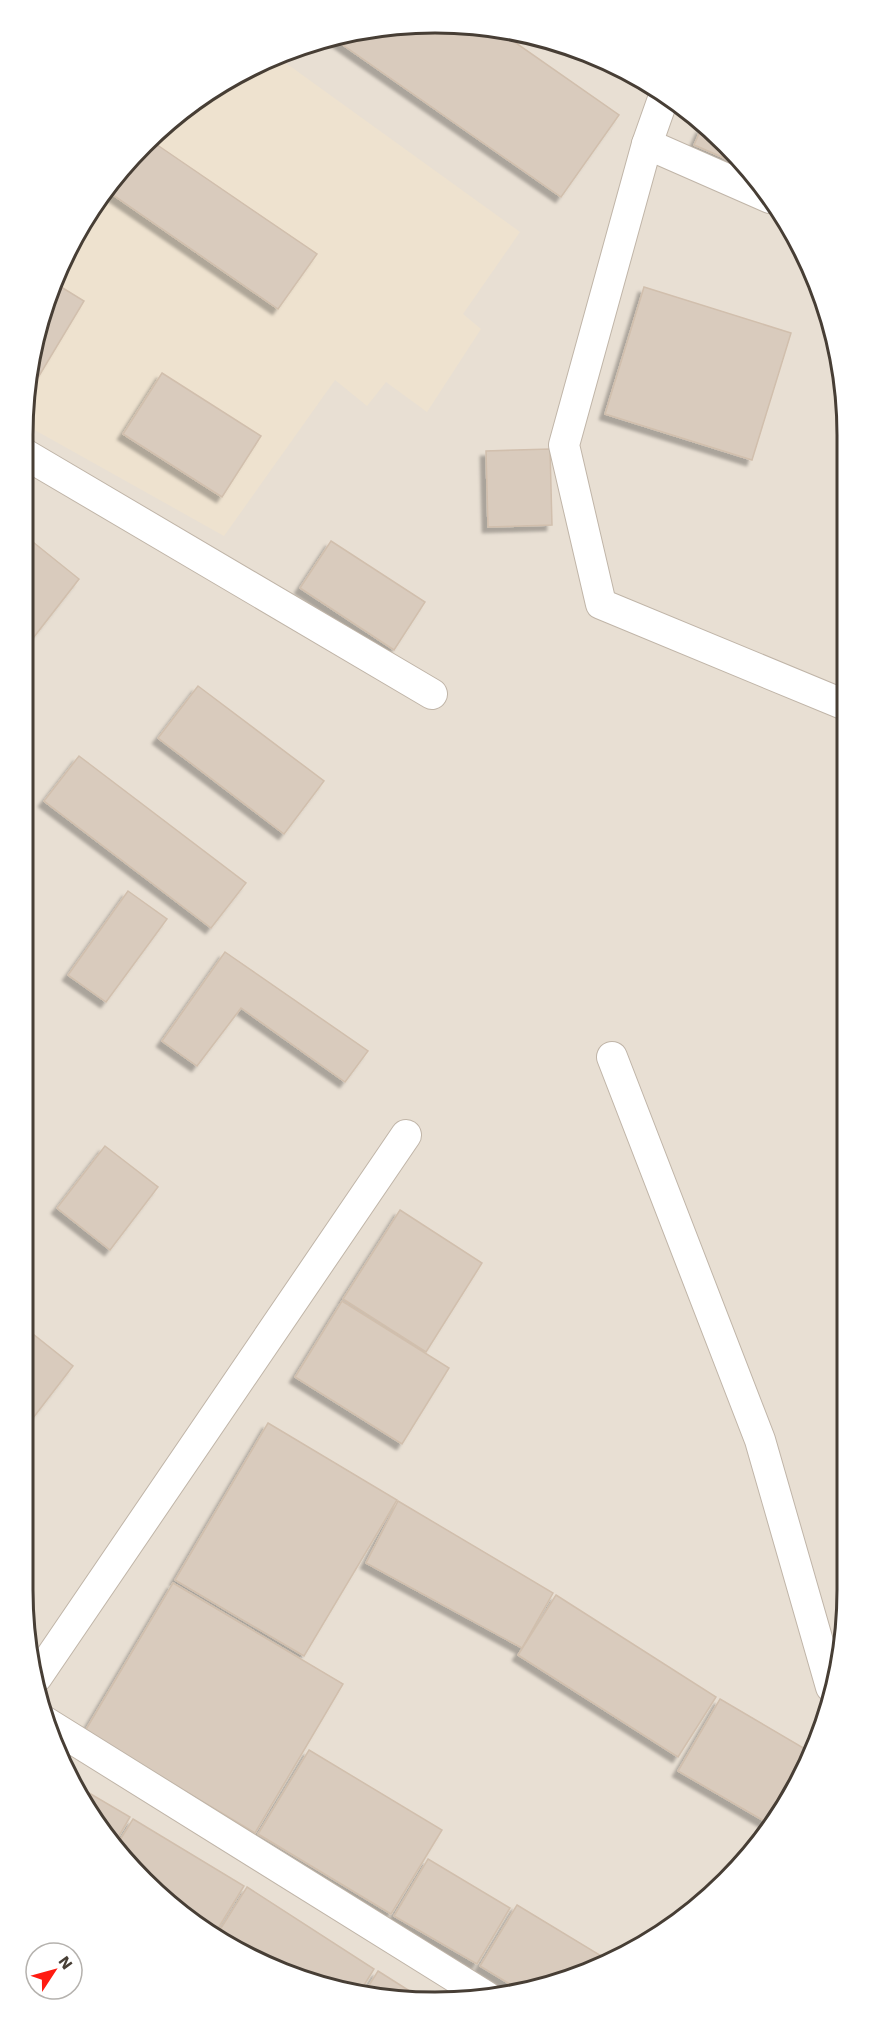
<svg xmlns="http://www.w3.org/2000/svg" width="870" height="2025" viewBox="0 0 870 2025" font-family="'Work Sans',sans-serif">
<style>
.residential{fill:#e8dfd3}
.education{fill:#eee2cf}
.building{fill:#d9cbbd;stroke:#d1bfad;stroke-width:1.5;filter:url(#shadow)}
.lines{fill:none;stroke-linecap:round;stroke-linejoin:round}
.minor-casing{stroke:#c0b5a8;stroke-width:32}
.minor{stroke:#fff;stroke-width:30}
.rim{fill:none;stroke:#473e35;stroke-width:3}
</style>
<defs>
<filter id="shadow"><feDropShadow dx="-5.5" dy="5.5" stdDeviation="1.5" flood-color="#0004"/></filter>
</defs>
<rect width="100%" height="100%" fill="#f4eee6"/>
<path class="residential" d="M 408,23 L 489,26 L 568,45 L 664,92 L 762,184 L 816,277 L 844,381 L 847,1590 L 825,1723 L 792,1796 L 745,1862 L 641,1947 L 515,1995 L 435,2002 L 355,1995 L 229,1947 L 125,1862 L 78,1796 L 45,1723 L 23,1590 L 23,435 L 45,302 L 78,228 L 125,163 L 184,108 L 253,65 L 329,36 Z"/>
<path class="education" d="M 276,56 L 520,232 L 463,314 L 481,329 L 427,412 L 386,382 L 367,406 L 335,380 L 224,536 L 24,424 L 45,302 L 78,228 L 125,163 L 184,108 L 253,65 Z"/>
<g class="building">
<path d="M 408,23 L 493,27 L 619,115 L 561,197 L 330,36 Z"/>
<path d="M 702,127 L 743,166 L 694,145 Z"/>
<path d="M 150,140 L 317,254 L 278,309 L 106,190 L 125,163 Z"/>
<path d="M 53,282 L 84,301 L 33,386 L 31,385 L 45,302 Z"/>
<path d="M 644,287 L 791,333 L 752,460 L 605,414 Z"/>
<path d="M 162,373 L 261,436 L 222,497 L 123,434 Z"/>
<path d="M 550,449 L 552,525 L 488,527 L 486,451 Z"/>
<path d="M 23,534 L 79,579 L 23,651 Z"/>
<path d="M 331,541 L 425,602 L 394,650 L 300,588 Z"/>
<path d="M 198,686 L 324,781 L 284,834 L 158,738 Z"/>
<path d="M 79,756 L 246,883 L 211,928 L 44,801 Z"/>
<path d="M 128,891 L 167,919 L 106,1002 L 68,975 Z"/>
<path d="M 225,952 L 368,1051 L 345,1082 L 241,1008 L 197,1066 L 162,1041 Z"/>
<path d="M 105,1146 L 158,1187 L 110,1250 L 57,1208 Z"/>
<path d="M 400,1210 L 482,1263 L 426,1352 L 343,1299 Z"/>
<path d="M 342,1301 L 449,1368 L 402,1444 L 295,1377 Z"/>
<path d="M 23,1326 L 73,1366 L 23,1431 Z"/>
<path d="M 268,1423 L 397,1500 L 304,1656 L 175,1580 Z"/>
<path d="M 398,1501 L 553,1593 L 522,1648 L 366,1563 Z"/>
<path d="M 173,1583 L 343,1684 L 255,1833 L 85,1731 Z"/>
<path d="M 556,1595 L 716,1697 L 678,1757 L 518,1655 Z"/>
<path d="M 720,1699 L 812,1753 L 792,1796 L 771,1825 L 678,1771 Z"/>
<path d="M 309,1750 L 442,1830 L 391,1914 L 258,1834 Z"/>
<path d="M 72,1783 L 130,1817 L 113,1846 L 78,1796 Z"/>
<path d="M 133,1819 L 244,1886 L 214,1935 L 125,1862 L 115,1848 Z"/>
<path d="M 428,1859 L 510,1908 L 477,1964 L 394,1916 Z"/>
<path d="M 247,1887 L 374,1969 L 358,1995 L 229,1947 L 216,1936 Z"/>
<path d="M 517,1905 L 608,1960 L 523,1992 L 480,1966 Z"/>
<path d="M 378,1971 L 427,2002 L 363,1995 Z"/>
</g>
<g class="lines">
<g class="minor-casing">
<g id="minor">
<path d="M 665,93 L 647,144 L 564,445 L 601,604 L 845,705"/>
<path d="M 647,144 L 770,198"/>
<path d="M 23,453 L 432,694"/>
<path d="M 612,1057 L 760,1440 L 831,1687"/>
<path d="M 37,1677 L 406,1135"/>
<path d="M 44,1721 L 487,1997"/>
</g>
</g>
<use href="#minor" class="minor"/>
</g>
<path d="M0 0H870V2025H0ZM435 33H435A402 402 0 0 1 837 435V1590A402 402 0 0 1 435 1992H435A402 402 0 0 1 33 1590V435A402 402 0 0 1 435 33Z" fill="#fff" fill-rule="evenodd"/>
<path class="rim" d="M435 33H435A402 402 0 0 1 837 435V1590A402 402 0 0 1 435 1992H435A402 402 0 0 1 33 1590V435A402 402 0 0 1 435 33Z"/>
<g transform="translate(54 1971) rotate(54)"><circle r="28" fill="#ffffff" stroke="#b5b2ae" stroke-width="1.5"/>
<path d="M0-4.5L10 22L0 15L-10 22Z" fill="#ff1b11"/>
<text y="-9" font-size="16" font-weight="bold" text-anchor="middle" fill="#473e35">N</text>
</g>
</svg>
